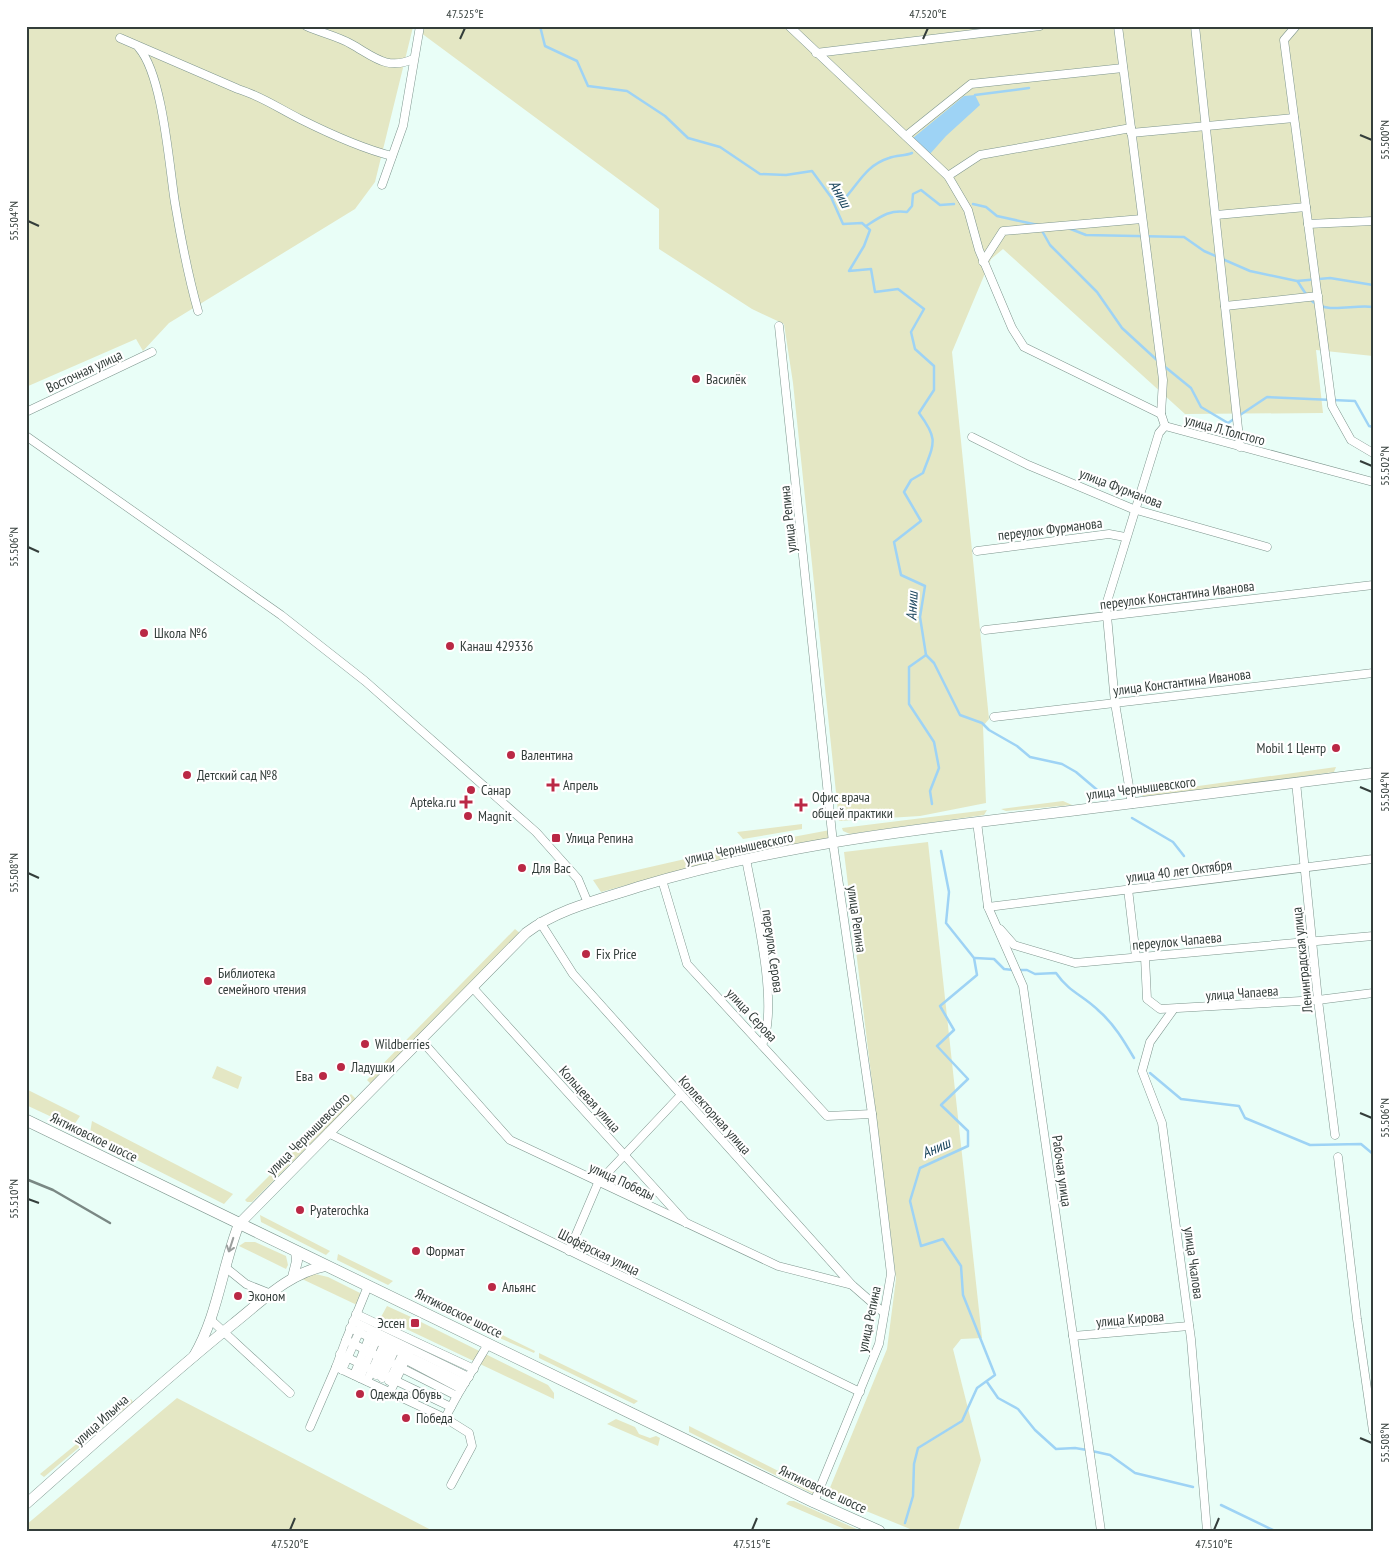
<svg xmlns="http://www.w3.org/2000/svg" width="1399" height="1557" viewBox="0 0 1399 1557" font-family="'PT Sans Narrow',sans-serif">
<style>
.green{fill:#e4e7c4}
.water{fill:#9ed3f5}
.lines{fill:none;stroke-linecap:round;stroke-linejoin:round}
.stream{stroke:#9ed3f5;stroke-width:2.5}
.minor-casing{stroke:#7d958d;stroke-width:9}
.tertiary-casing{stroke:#7d958d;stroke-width:11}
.secondary-casing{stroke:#7d958d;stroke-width:12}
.minor{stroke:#fff;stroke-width:8}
.tertiary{stroke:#fff;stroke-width:10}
.secondary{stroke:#fff;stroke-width:11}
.rail{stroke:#7a8884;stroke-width:2.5}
.oneway{stroke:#9a9e9d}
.ticks{fill:none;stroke:#343e3b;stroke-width:2}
.poi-dot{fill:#ba2845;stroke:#fff;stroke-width:2}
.labels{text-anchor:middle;stroke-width:4.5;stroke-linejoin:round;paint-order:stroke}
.street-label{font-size:14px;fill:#343e3b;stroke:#fff}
.poi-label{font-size:14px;fill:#343e3b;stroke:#fff;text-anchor:start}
.water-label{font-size:15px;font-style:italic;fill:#1a455d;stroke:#fff}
.neatline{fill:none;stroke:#343e3b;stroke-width:2}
.ticks-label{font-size:12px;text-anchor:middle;fill:#343e3b}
</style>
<rect width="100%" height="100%" fill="#e9fef7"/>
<g class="green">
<path d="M 26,26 L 1373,26 L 1373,356 L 1316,350 L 1323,413 L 1185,414 L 1003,249 L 991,259 L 952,352 L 989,719 L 983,726 L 986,803 L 920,816 L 839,821 L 793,383 L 784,324 L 752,309 L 659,249 L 659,209 L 413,27 L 375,182 L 355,209 L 169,323 L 143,351 L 136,339 L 26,387 Z"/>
<path d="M 1336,767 L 1334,772 L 1145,798 L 1141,794 Z"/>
<path d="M 1063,801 L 1072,805 L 1006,811 L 1001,809 Z"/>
<path d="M 987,810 L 984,815 L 850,834 L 843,831 L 842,828 Z"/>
<path d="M 802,824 L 802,829 L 743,839 L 737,832 Z"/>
<path d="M 830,830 L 829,838 L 748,854 L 745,846 Z"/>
<path d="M 928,842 L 982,1338 L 961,1339 L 953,1349 L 981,1460 L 958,1531 L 915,1531 L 827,1495 L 887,1349 L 896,1279 L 844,852 Z"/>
<path d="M 729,849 L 731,857 L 601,892 L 593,880 Z"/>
<path d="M 515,929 L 521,934 L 372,1085 L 367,1080 Z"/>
<path d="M 217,1066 L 242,1077 L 238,1089 L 212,1078 Z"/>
<path d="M 26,1089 L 80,1116 L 74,1125 L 69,1125 L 26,1105 Z"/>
<path d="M 351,1094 L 356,1099 L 252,1202 L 247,1202 L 245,1200 Z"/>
<path d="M 92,1121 L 233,1194 L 224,1204 L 95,1139 L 90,1133 Z"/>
<path d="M 260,1215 L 330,1251 L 326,1255 L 261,1222 Z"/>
<path d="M 245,1242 L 255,1242 L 286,1256 L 288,1265 L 286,1269 L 239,1246 Z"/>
<path d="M 338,1254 L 393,1281 L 388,1285 L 337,1260 Z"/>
<path d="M 311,1273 L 328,1277 L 362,1294 L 357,1305 L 302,1279 Z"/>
<path d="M 387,1306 L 411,1317 L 410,1321 L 420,1326 L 421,1322 L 548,1385 L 554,1393 L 554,1399 L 381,1317 Z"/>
<path d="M 466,1317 L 535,1351 L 534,1353 L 465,1323 Z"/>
<path d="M 539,1353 L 638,1401 L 634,1404 L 539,1358 Z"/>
<path d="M 177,1398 L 433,1531 L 26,1531 L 26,1525 Z"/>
<path d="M 131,1399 L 133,1402 L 44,1477 L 40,1474 Z"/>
<path d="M 616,1419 L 635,1427 L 639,1434 L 650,1438 L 656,1436 L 660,1438 L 658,1446 L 607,1424 Z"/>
<path d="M 689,1426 L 816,1490 L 813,1494 L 689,1432 Z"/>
<path d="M 789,1501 L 794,1501 L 861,1531 L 849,1531 L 786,1504 Z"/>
</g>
<path class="water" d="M 975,95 L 980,105 L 946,136 L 930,154 L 913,138 L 964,96 Z"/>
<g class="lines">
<g class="stream">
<path d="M 540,26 L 545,46 L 577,61 L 588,86 L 627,91 L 665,116 L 688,138 L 720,147 L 760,174 L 786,175 L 812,171 L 831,197 L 843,224 L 862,223 L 870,230 L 864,246 L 849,271 L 871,269 L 875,292 L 898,289 L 924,309 L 911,332 L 915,349 L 934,366 L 934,390 L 919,413 C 939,440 934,443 923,473 L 911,480 L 904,492 L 921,521 L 894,542 L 901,575 L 925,586 L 920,617 L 926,655 L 909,667 L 909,704 L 934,742 L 939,768 L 930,791 L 932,804"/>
<path d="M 975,95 L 1029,88"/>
<path d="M 832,197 L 846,197 C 860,181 867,165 889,158 C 897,155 905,156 912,153"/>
<path d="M 973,204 L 986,207 L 997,216 L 1038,225"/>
<path d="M 866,226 C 880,217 890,209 907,212 L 912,206 L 913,194 L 921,190 L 940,205 L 954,204"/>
<path d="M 1068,228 L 1086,235 L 1184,237 L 1204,251 L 1250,271 L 1297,281 L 1330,278 L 1373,285"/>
<path d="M 1041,229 L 1050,245 L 1097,292 L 1122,328 L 1159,362"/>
<path d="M 1298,282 C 1302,288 1307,297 1313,302 C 1329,314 1354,304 1373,307"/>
<path d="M 1164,366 L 1191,388 L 1201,407 L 1228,423 L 1267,397 L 1355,401 L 1369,426 L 1373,427"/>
<path d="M 926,655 L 934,663 L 960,715 L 982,723 L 989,730 L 1017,746 L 1030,757 L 1062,764 L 1076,772 L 1109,800"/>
<path d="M 1132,818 L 1173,842 L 1184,856"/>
<path d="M 975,958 L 994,959 L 1004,969 L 1013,970"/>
<path d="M 1018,970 L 1027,970 L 1035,974 L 1056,973 C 1070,993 1083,995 1099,1011 C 1114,1024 1124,1041 1134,1058"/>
<path d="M 1150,1073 L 1181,1099 L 1239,1106 L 1245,1118 L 1310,1145 L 1361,1144 L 1373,1154"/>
<path d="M 987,1382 L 998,1398 L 1018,1409 L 1035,1430 L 1056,1449 L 1075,1448 L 1087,1450"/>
<path d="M 1092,1451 L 1110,1455 L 1135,1473 L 1193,1487"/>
<path d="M 1221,1505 L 1275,1531"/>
<path d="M 905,1523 L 913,1496 L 914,1464 L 918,1448 L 962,1421 L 977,1388 L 995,1375 L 963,1295 L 961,1266 L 943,1239 L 921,1246 L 910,1201 L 920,1168 L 968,1146 L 968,1131 L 941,1105 L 968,1079 L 937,1046 L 954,1030 L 940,1006 L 977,975 L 974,958 L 946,923 L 949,892 L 941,851"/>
</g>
<g class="minor-casing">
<g id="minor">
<path d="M 306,26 C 321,33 337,36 351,44 C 373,56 387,71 413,59"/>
<path d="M 789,26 L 948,176 L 968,210 L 979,250 L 1012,328 L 1024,347 L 1161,414 L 1165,426"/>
<path d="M 1118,26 L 1163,380 L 1161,414"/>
<path d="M 1195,26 L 1240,447"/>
<path d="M 1296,26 L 1284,40 L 1332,406 L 1351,440 L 1373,453"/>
<path d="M 120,38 L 238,89 C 261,96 278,108 300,119 C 330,134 360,148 392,156"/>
<path d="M 139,48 C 163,76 169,165 175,203 C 181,239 188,275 198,311"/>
<path d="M 816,53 L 1040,26"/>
<path d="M 1131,133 L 1294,118"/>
<path d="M 906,136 L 971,84 L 1123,68"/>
<path d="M 948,176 L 980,155 L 1131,128"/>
<path d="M 382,185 L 403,126 L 420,26"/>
<path d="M 1216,215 L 1306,207"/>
<path d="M 1308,224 L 1373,221"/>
<path d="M 983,262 L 1003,231 L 1142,219"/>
<path d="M 1225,306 L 1318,296"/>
<path d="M 779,326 L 833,843 L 872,1114 L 891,1274 L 879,1344 L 814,1502"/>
<path d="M 26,412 L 152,352"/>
<path d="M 1165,426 L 1373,482"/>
<path d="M 26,436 L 281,615 L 365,681 L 536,832 L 578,879 L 588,903"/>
<path d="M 972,437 L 1028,465 L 1133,509 L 1267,547"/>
<path d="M 977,551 L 1109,534 L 1125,537"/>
<path d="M 985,630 L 1373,585"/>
<path d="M 994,717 L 1373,673"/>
<path d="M 1296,782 L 1318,1000 L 1335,1135"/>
<path d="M 1132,804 L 1115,703 L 1106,605 L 1159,433 L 1165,426"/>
<path d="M 977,822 L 988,907 L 1023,986 L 1101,1531"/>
<path d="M 746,859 C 754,903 780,1006 762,1045"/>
<path d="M 662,880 L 687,964 L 827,1116 L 872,1114"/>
<path d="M 1128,889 L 1136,957"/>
<path d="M 988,907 L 1373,859"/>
<path d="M 540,922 L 573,974 L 852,1285 L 884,1313"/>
<path d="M 1000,929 L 1014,945 L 1075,963 L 1373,936"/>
<path d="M 1145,957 L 1147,999 L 1160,1009 L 1318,1000 L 1373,993"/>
<path d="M 473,988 L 686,1223"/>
<path d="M 1173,1010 L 1150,1042 L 1142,1071 L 1162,1123 L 1191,1339 L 1207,1531"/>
<path d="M 421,1040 L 510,1140 L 778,1266 L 852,1285"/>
<path d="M 328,1133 L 860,1392"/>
<path d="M 1338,1157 L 1357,1319 L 1373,1431"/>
<path d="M 569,1251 L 598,1183 L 681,1095"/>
<path d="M 225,1267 L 246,1284 L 271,1294"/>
<path d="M 368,1286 L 346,1340 L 449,1392 L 457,1396 L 488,1344"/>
<path d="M 356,1314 L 474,1369"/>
<path d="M 211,1320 L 290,1393"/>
<path d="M 353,1321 L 469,1377"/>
<path d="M 350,1328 L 465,1383"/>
<path d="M 1073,1336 L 1189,1326"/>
<path d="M 346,1340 L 336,1367 L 445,1418 L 457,1396"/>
<path d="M 340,1354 L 451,1407"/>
<path d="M 410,1362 L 461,1389"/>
<path d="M 342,1370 L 361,1328"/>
<path d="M 354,1375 L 371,1333"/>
<path d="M 376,1375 L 391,1342"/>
<path d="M 360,1378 L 378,1336"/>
<path d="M 382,1378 L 397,1345"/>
<path d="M 367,1381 L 386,1340"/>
<path d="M 389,1381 L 405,1349"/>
<path d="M 390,1392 L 409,1353"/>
<path d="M 445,1418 L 469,1433 L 472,1446 L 451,1485"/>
<path d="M 310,1427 L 336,1367"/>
</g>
</g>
<g class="tertiary-casing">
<g id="tertiary">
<path d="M 293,1277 L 297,1261 L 296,1251"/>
<path d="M 194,1356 C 218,1315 222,1267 239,1224 L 526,933 C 558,909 601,899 638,887 C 778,844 926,828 1070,811 C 1171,799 1272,785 1373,773"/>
<path d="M 26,1504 C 95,1443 162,1381 233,1324 C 262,1301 289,1273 325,1266"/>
</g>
</g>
<g class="secondary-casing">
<path id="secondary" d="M 26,1120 L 814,1502 L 879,1531"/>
</g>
<use href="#minor" class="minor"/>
<use href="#tertiary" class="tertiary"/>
<use href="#secondary" class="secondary"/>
<path class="rail" d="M 26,1179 L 53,1190 L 110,1223"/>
</g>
<defs><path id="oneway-shaft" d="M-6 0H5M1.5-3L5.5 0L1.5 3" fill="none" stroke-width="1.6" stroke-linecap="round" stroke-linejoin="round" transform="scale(1.25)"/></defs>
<use class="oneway" href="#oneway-shaft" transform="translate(231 1245) rotate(108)"/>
<path class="ticks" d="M 460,39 L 465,28M 923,39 L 928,28M 1360,135 L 1372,140M 28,221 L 39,226M 1360,461 L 1372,466M 28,547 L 39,552M 1360,787 L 1372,792M 28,873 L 39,878M 1360,1113 L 1372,1118M 28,1199 L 39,1203M 1360,1438 L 1372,1443M 290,1530 L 295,1518M 752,1530 L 757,1518M 1214,1530 L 1219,1518"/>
<g class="poi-dot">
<circle cx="696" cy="379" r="5"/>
<circle cx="144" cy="633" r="5"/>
<circle cx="450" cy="646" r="5"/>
<circle cx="1336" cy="748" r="5"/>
<circle cx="511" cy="755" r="5"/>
<circle cx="187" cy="775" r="5"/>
<path d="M550.5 777.5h5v5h5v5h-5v5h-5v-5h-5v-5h5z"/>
<circle cx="471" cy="790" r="5"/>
<path d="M463.5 794.5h5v5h5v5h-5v5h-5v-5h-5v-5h5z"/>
<path d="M798.5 797.5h5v5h5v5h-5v5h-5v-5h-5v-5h5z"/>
<circle cx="468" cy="816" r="5"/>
<rect x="551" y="833" width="10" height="10" rx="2.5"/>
<circle cx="522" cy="868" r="5"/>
<circle cx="586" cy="954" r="5"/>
<circle cx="208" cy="981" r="5"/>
<circle cx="365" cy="1044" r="5"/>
<circle cx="341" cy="1067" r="5"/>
<circle cx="323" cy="1076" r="5"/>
<circle cx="300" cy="1210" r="5"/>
<circle cx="416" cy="1251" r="5"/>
<circle cx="492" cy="1287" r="5"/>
<circle cx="238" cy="1296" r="5"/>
<rect x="410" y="1318" width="10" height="10" rx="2.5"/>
<circle cx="360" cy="1394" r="5"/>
<circle cx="406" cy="1418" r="5"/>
</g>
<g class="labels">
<g class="street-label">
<text transform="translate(84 371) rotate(-25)" y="5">Восточная улица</text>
<text transform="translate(1225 430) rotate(15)" y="5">улица Л.Толстого</text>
<text transform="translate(1121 488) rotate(21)" y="5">улица Фурманова</text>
<text transform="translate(788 519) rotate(-96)" y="5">улица Репина</text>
<text transform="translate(1050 529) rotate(-7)" y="5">переулок Фурманова</text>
<text transform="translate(1177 595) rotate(-7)" y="5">переулок Константина Иванова</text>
<text transform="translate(1182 682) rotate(-7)" y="5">улица Константина Иванова</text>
<text transform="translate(1141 788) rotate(-7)" y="5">улица Чернышевского</text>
<text transform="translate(739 848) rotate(-12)" y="5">улица Чернышевского</text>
<text transform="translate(1179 871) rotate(-7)" y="5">улица 40 лет Октября</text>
<text transform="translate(857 919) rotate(82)" y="5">улица Репина</text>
<text transform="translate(1177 941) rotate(-5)" y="5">переулок Чапаева</text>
<text transform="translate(773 951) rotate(82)" y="5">переулок Серова</text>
<text transform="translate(1302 960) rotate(-96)" y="5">Ленинградская улица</text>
<text transform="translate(1242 993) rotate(-4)" y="5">улица Чапаева</text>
<text transform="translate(752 1015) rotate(47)" y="5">улица Серова</text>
<text transform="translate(590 1099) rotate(48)" y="5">Кольцевая улица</text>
<text transform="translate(715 1115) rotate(48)" y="5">Коллекторная улица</text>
<text transform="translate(308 1134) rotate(-45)" y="5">улица Чернышевского</text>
<text transform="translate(94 1137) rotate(26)" y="5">Янтиковское шоссе</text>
<text transform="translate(1062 1171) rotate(82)" y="5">Рабочая улица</text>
<text transform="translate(622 1181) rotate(25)" y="5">улица Победы</text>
<text transform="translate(599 1252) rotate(26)" y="5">Шофёрская улица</text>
<text transform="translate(1194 1263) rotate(82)" y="5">улица Чкалова</text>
<text transform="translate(459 1313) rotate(26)" y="5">Янтиковское шоссе</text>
<text transform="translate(869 1319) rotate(-78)" y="5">улица Репина</text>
<text transform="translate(1130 1319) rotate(-5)" y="5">улица Кирова</text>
<text transform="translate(101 1420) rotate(-42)" y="5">улица Ильича</text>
<text transform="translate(823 1489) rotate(25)" y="5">Янтиковское шоссе</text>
</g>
<g class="poi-label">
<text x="706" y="384">Василёк</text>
<text x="154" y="638">Школа №6</text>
<text x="460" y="651">Канаш 429336</text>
<text x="1326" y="753" text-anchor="end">Mobil 1 Центр</text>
<text x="521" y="760">Валентина</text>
<text x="197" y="780">Детский сад №8</text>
<text x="563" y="790">Апрель</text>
<text x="481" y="795">Санар</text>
<text x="812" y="802">Офис врача<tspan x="812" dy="16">общей практики</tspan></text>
<text x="456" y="807" text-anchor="end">Apteka.ru</text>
<text x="478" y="821">Magnit</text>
<text x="566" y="843">Улица Репина</text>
<text x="532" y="873">Для Вас</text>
<text x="596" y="959">Fix Price</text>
<text x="218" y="978">Библиотека<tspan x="218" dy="16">семейного чтения</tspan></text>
<text x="375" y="1049">Wildberries</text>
<text x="351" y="1072">Ладушки</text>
<text x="313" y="1081" text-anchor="end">Ева</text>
<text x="310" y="1215">Pyaterochka</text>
<text x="426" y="1256">Формат</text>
<text x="502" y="1292">Альянс</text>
<text x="248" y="1301">Эконом</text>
<text x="405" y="1328" text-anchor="end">Эссен</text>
<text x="370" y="1399">Одежда Обувь</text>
<text x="416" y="1423">Победа</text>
</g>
<g class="water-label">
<text transform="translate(840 194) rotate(61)" y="5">Аниш</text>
<text transform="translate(912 606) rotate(-87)" y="5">Аниш</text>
<text transform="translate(936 1148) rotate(-24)" y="5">Аниш</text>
</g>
</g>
<rect width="1399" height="1557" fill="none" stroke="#ffffff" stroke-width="55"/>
<rect x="28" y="28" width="1344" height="1502" class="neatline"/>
<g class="ticks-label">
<text x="465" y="18">47.525°E</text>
<text x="928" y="18">47.520°E</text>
<text transform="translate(1385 140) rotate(-90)" y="4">55.500°N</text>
<text transform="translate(14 221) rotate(-90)" y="4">55.504°N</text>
<text transform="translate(1385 466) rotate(-90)" y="4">55.502°N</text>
<text transform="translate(14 547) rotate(-90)" y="4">55.506°N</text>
<text transform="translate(1385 792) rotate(-90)" y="4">55.504°N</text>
<text transform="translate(14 873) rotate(-90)" y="4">55.508°N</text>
<text transform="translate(1385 1118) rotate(-90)" y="4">55.506°N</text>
<text transform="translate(14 1199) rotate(-90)" y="4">55.510°N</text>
<text transform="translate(1385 1443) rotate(-90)" y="4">55.508°N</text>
<text x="290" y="1548">47.520°E</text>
<text x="752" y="1548">47.515°E</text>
<text x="1214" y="1548">47.510°E</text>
</g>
</svg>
